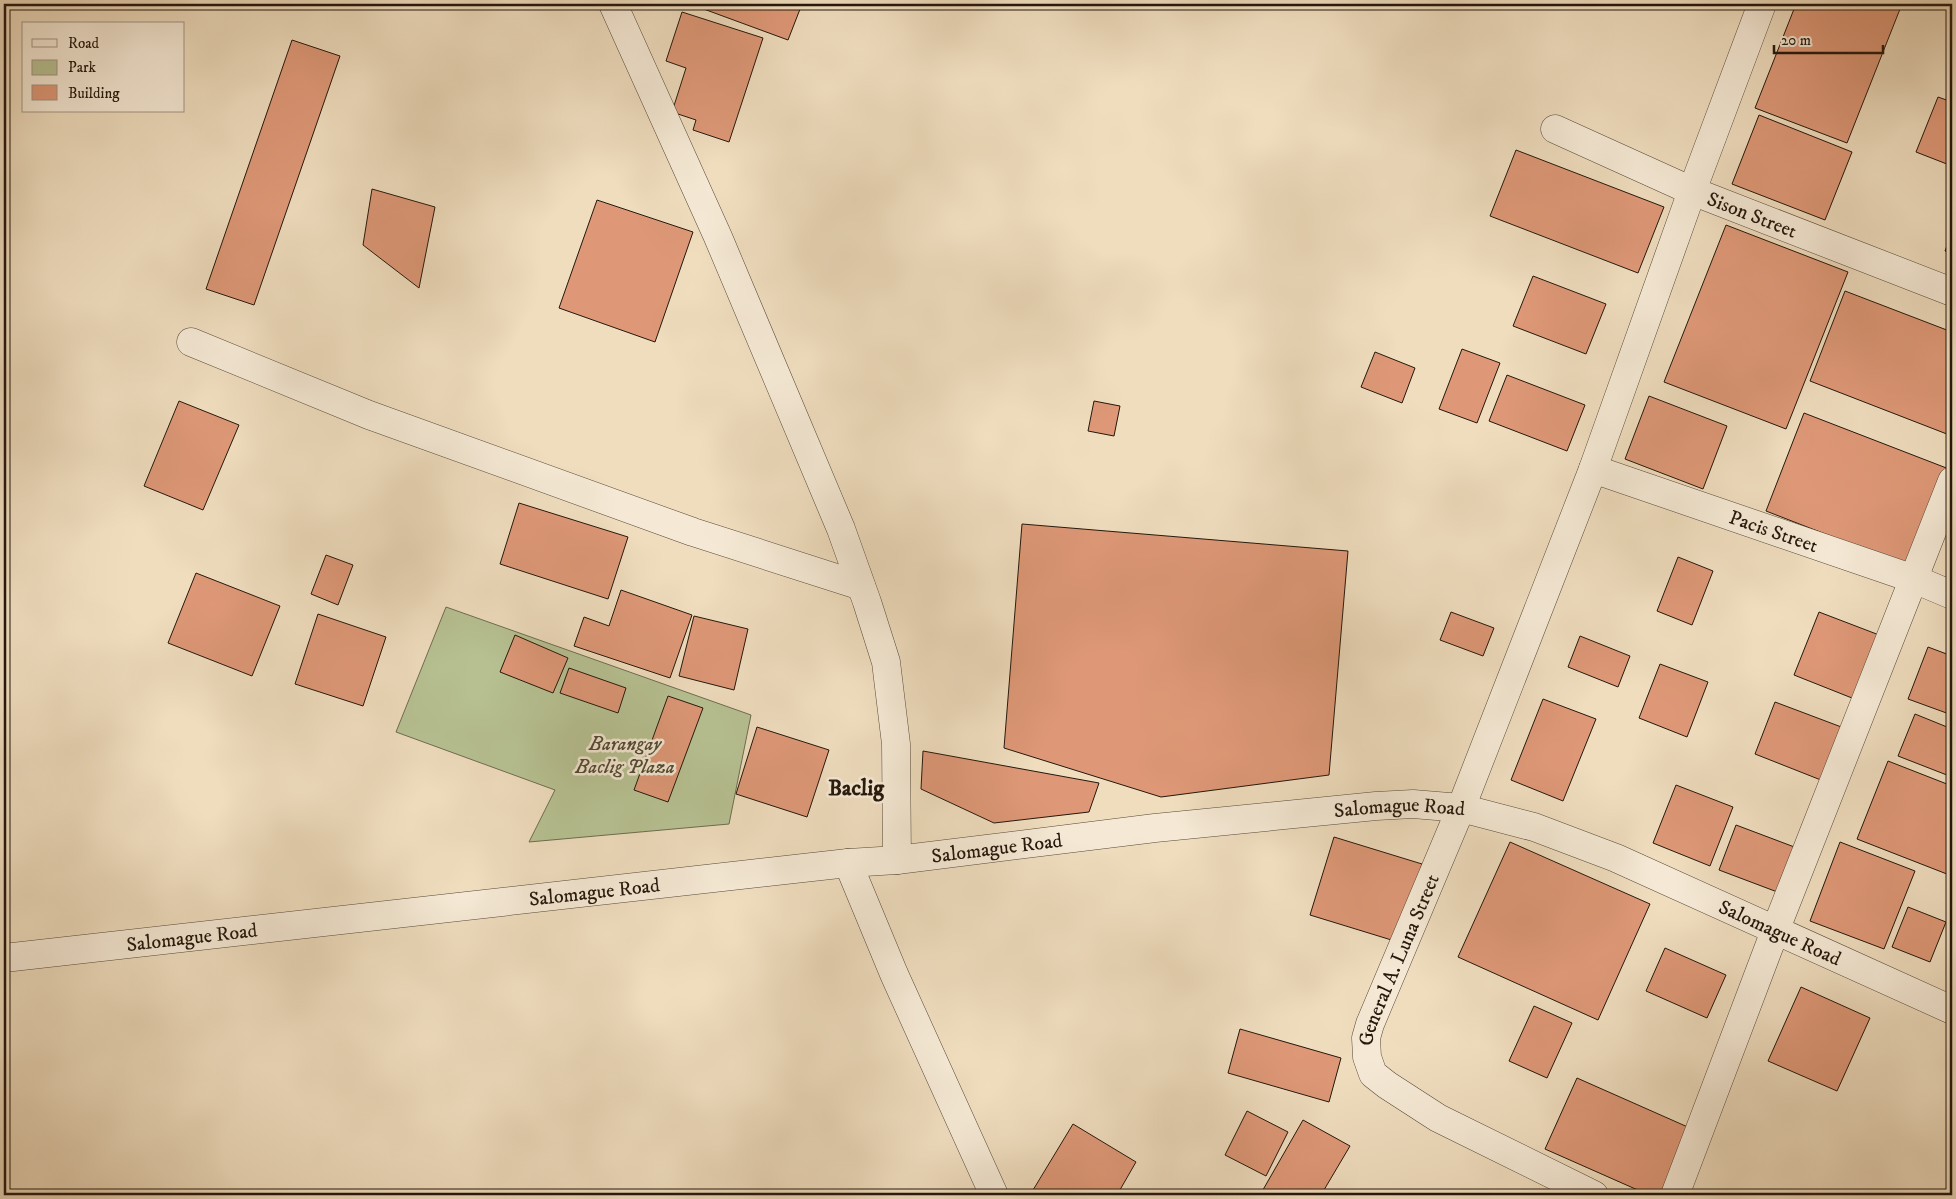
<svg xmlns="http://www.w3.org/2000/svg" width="1956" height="1199" viewBox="0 0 1956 1199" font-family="'IM FELL DW Pica',serif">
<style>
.green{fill:#b7c293;stroke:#6e6c50}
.building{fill:#de9877;stroke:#24170c}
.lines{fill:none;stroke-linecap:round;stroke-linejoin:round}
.minor-casing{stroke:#574838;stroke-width:29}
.minor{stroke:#f5e9d5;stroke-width:28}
.labels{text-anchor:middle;stroke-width:5;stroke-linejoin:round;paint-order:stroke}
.street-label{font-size:20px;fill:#24170c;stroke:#f5e9d5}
.park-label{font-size:20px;font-style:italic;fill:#504a34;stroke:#f5e9d5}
.quarter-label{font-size:22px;font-weight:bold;fill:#24170c;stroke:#f5e9d5}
</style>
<rect width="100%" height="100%" fill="#efddbe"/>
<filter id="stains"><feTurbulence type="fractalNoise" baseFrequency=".004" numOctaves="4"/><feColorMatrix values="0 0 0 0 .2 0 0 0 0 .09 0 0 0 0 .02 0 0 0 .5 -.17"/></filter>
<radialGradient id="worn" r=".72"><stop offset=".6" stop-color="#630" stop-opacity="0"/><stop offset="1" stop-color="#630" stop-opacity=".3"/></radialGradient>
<path class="green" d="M 446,607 L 751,715 L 729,824 L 529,842 L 555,790 L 396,732 Z"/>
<g class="building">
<path d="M 690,4 L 802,4 L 788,40 Z"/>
<path d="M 1796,4 L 1902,4 L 1847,143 L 1755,108 Z"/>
<path d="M 682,12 L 763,38 L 729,142 L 693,130 L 696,120 L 672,112 L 686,68 L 666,61 Z"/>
<path d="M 292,40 L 340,56 L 254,305 L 206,289 Z"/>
<path d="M 1938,97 L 1952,102 L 1952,166 L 1916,152 Z"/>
<path d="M 1759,115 L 1852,152 L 1825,220 L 1732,184 Z"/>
<path d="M 1516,150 L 1664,207 L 1638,273 L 1490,216 Z"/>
<path d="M 372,189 L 435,207 L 419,288 L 363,245 Z"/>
<path d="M 597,200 L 693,232 L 655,342 L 559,308 Z"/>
<path d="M 1726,225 L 1848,272 L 1786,429 L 1664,382 Z"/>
<path d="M 1952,232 L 1952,253 L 1945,251 Z"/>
<path d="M 1533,276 L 1606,304 L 1586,354 L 1513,326 Z"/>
<path d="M 1845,291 L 1952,332 L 1952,436 L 1810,381 Z"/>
<path d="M 1462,349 L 1500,363 L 1477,423 L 1439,409 Z"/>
<path d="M 1375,352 L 1415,368 L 1402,403 L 1361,387 Z"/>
<path d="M 1507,375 L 1585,405 L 1567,451 L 1489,421 Z"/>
<path d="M 1649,396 L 1727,426 L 1703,489 L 1625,459 Z"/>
<path d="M 179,401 L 239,425 L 203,510 L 144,486 Z"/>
<path d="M 1094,401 L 1120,406 L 1114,436 L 1088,431 Z"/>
<path d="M 1804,413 L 1949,469 L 1910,567 L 1766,511 Z"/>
<path d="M 519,503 L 628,537 L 608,599 L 500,564 Z"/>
<path d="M 1022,524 L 1348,551 L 1329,775 L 1161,797 L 1004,748 Z"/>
<path d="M 326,555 L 353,565 L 338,605 L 311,594 Z"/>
<path d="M 1678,557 L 1713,571 L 1692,625 L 1657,611 Z"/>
<path d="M 196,573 L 280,606 L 252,676 L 168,643 Z"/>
<path d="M 621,590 L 692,615 L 670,678 L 574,646 L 584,617 L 609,626 Z"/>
<path d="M 1451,612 L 1494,628 L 1483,656 L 1440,640 Z"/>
<path d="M 1819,612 L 1887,638 L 1862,702 L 1794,675 Z"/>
<path d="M 318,614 L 386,637 L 363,706 L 295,684 Z"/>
<path d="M 694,616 L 748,629 L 734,690 L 679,676 Z"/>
<path d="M 515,635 L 568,658 L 553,693 L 500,672 Z"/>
<path d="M 1580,636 L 1630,656 L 1618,687 L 1568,667 Z"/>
<path d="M 1928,647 L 1952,656 L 1952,715 L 1908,699 Z"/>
<path d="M 1660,664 L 1708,682 L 1687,737 L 1639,718 Z"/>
<path d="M 569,668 L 626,688 L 618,713 L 560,693 Z"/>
<path d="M 668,696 L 703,708 L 668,802 L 634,790 Z"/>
<path d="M 1543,699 L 1596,719 L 1563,801 L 1511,780 Z"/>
<path d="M 1775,702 L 1852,731 L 1831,784 L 1755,754 Z"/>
<path d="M 1915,714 L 1952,729 L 1952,777 L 1898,756 Z"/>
<path d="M 757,727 L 829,750 L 807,817 L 736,794 Z"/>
<path d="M 923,751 L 1099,783 L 1089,812 L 994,823 L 921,789 Z"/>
<path d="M 1888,761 L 1952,786 L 1952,876 L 1857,839 Z"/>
<path d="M 1676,785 L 1733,807 L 1710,866 L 1653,843 Z"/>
<path d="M 1736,825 L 1797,848 L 1780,893 L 1719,870 Z"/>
<path d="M 1334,837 L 1422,864 L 1398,942 L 1310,915 Z"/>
<path d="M 1510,842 L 1650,904 L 1598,1020 L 1458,957 Z"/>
<path d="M 1840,842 L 1915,871 L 1884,949 L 1810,921 Z"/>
<path d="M 1908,907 L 1946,922 L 1930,962 L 1892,947 Z"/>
<path d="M 1665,948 L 1726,975 L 1707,1018 L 1646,991 Z"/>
<path d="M 1801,987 L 1870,1018 L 1837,1091 L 1768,1061 Z"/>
<path d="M 1534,1006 L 1572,1023 L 1547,1078 L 1509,1061 Z"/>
<path d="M 1240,1029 L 1341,1058 L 1329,1102 L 1228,1073 Z"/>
<path d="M 1577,1078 L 1690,1128 L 1660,1195 L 1649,1195 L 1545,1149 Z"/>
<path d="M 1247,1111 L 1288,1132 L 1266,1176 L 1225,1155 Z"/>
<path d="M 1303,1120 L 1350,1146 L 1321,1195 L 1260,1195 Z"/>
<path d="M 1073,1124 L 1136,1162 L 1117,1195 L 1030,1195 Z"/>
</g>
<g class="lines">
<g class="minor-casing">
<g id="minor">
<path d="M 613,4 L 718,237 L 841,529 L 867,602 L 886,662 L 896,744 L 897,860"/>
<path id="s1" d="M 1555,129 L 1692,191 L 1952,292"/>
<path d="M 191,342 L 369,415 L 693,532 L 861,586"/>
<path id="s2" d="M 1593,469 L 1914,579 L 1952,595"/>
<path d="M 848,863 L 894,974 L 994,1195"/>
<path id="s3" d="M 4,958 L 848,863 L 897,860 L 1155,828 L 1376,806 L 1413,804 L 1461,808 L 1534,827 L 1616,858 L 1952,1010"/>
<path id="s4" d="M 1594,1195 L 1438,1118 L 1387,1085 L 1373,1074 L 1367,1057 L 1366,1038 L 1370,1024 L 1461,808 L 1593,469 L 1692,191 L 1762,4"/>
<path d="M 1675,1195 L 1775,931 L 1952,481"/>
</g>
</g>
<use href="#minor" class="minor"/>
</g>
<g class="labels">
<g class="street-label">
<text dy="7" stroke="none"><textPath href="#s1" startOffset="215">Sison Street</textPath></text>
<text dy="7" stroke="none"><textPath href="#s2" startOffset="191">Pacis Street</textPath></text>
<text dy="7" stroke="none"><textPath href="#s3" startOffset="1404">Salomague Road</textPath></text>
<text dy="7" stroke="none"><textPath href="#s3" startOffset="999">Salomague Road</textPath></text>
<text dy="7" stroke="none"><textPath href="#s3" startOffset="594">Salomague Road</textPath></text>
<text dy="7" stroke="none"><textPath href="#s3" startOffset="1809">Salomague Road</textPath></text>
<text dy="7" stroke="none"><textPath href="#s3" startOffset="189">Salomague Road</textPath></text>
<text dy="7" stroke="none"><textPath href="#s4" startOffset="374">General A. Luna Street</textPath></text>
</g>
<g class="park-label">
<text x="625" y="750">Barangay<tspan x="625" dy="23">Baclig Plaza</tspan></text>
</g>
<g class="quarter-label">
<text x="856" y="795">Baclig</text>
</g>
</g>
<rect width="1956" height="1199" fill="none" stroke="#efddbe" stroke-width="20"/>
<rect x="5" y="5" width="1946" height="1189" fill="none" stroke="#24170c" stroke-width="2.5"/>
<rect x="10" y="10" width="1936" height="1179" fill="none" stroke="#24170c"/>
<rect x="22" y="22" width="162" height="90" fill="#f5e9d5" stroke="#a19585"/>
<rect x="32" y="39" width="25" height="8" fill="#f5e9d5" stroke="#a19585"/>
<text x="68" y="48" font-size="15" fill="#24170c">Road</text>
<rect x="32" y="60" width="25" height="15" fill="#b7c293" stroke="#a19585"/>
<text x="68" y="72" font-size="15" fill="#24170c">Park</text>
<rect x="32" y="85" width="25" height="15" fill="#de9877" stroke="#a19585"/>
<text x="68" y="98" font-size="15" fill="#24170c">Building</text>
<path d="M1774 45v8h109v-8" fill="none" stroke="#24170c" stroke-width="2.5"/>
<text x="1781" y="45" font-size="15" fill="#24170c" stroke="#f5e9d5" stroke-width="4" paint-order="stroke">20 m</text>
<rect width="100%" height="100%" filter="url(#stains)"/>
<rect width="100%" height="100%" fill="url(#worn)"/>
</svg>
